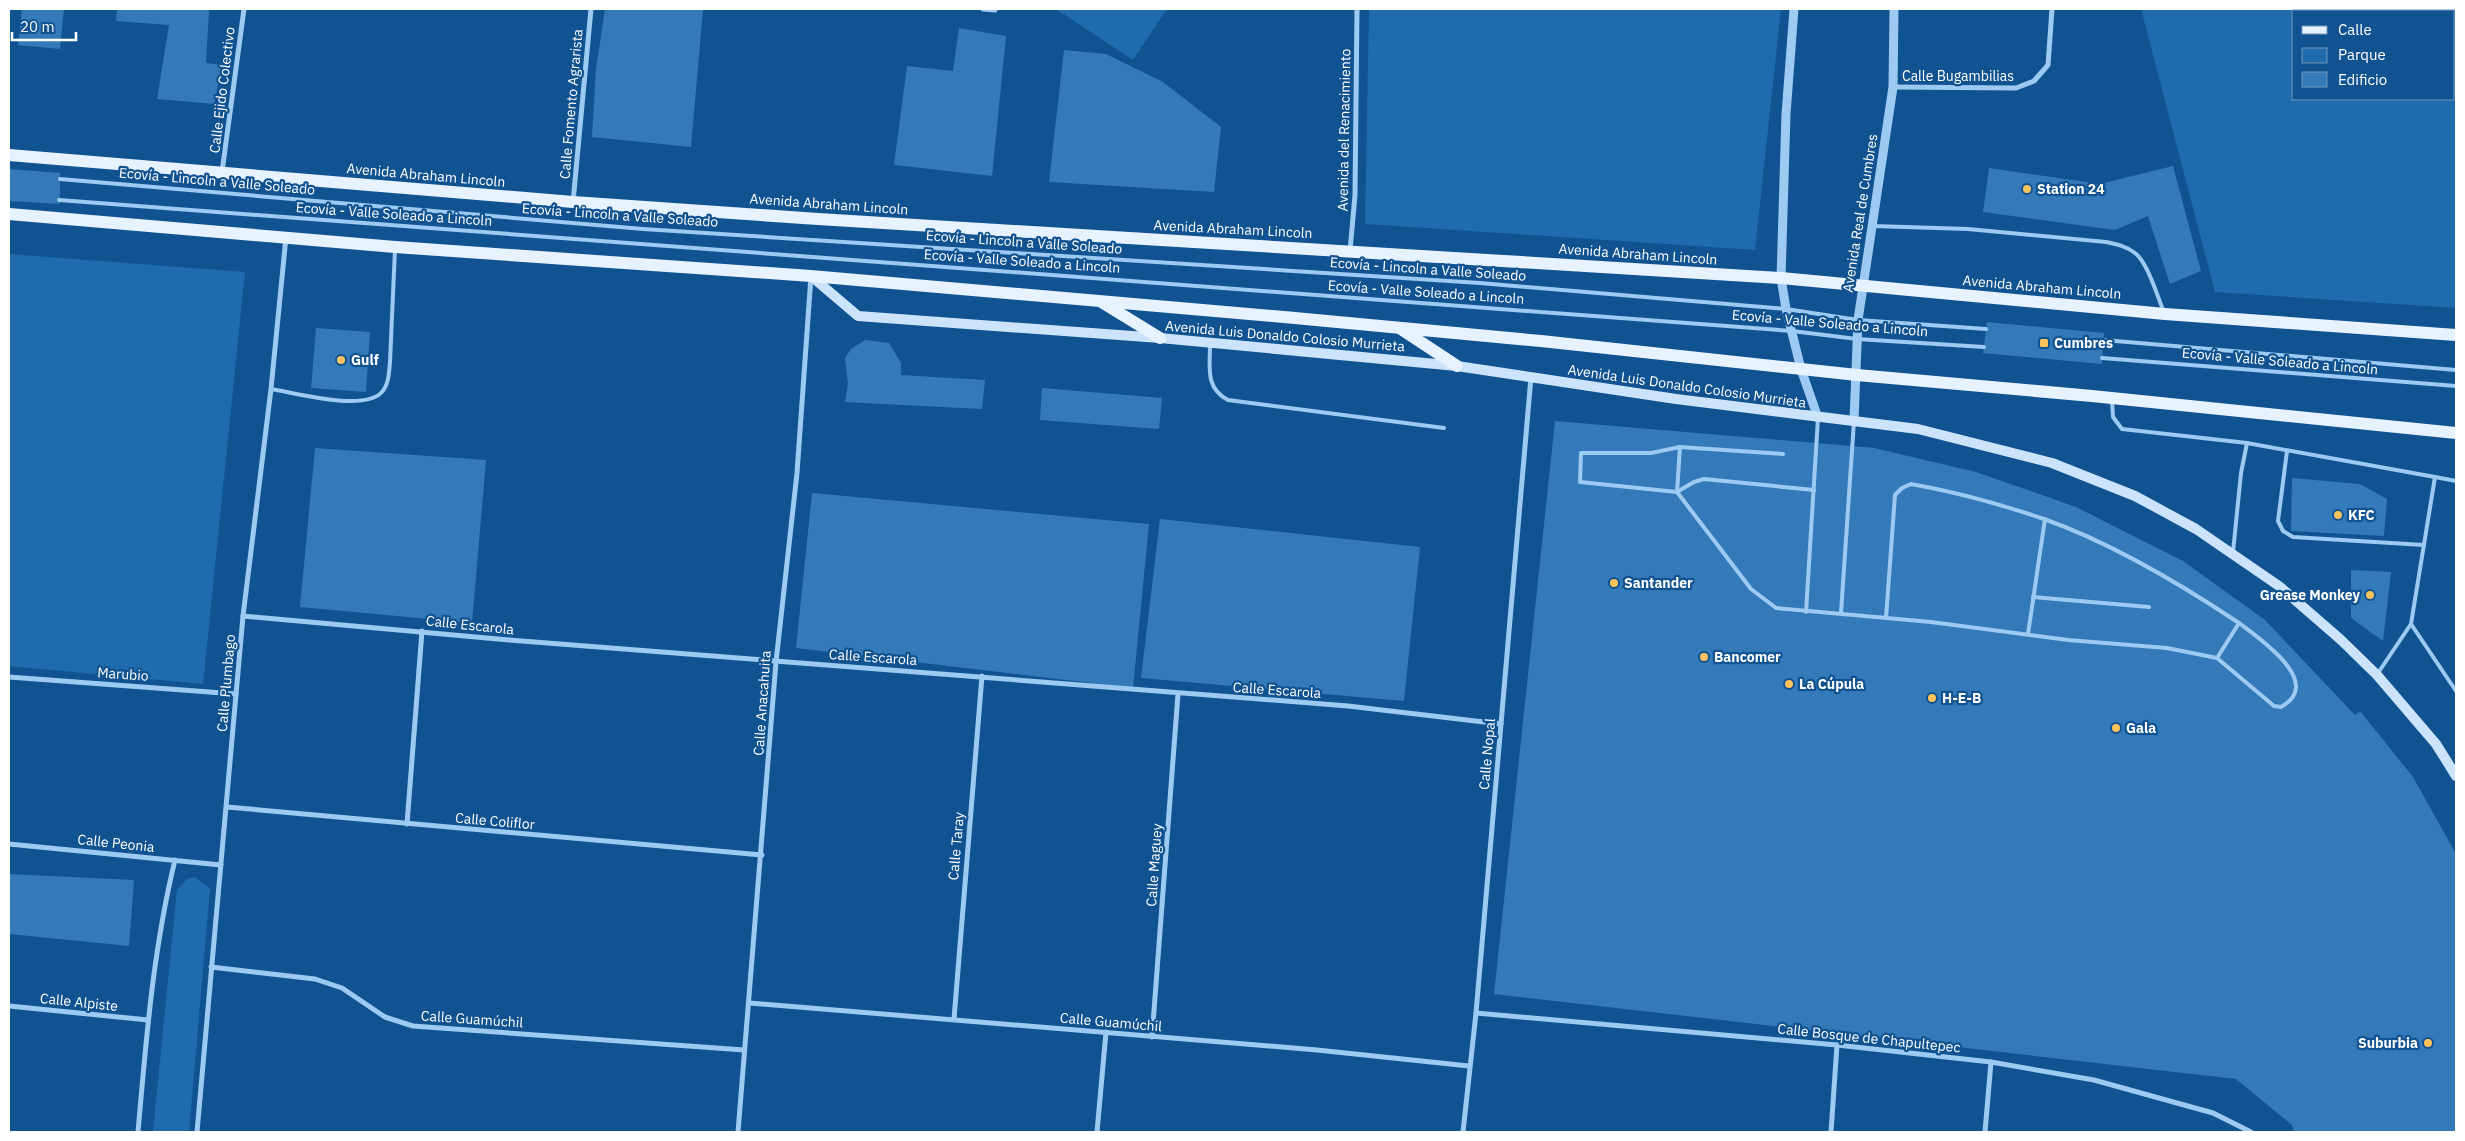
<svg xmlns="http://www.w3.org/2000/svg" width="2465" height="1141" viewBox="0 0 2465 1141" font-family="'IBM Plex Sans',sans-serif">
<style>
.green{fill:#1f6bae;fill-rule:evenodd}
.building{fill:#347ab8}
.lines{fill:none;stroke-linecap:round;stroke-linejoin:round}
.service{stroke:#9ccaf2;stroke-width:4}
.minor{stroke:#9ccaf2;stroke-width:5}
.tertiary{stroke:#9ccaf2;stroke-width:9}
.secondary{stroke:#cbe4fc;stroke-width:10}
.primary{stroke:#e7f2ff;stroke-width:12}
.poi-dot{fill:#ffc35d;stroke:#115390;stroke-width:2}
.labels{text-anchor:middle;stroke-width:4.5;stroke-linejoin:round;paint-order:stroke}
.street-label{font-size:14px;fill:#fff;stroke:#115390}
.poi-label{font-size:14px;font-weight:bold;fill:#fff;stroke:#115390;text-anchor:start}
</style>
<rect width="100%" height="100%" fill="#115390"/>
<g class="green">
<path d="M 1056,9 L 1167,9 L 1133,60 Z"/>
<path d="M 1369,9 L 1781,9 L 1755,250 L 1365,224 Z"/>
<path d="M 2141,9 L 2456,9 L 2456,308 L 2215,292 ZM 2294,11 L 2454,11 L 2454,99 L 2294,99 Z"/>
<path d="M 9,254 L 245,272 L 203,684 L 9,666 Z"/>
<path d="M 195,877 L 210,889 L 189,1132 L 153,1132 L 177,890 L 187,879 Z"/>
</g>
<g class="building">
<path d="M 22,9 L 64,9 L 60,49 L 18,45 Z"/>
<path d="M 117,9 L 209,9 L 206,63 L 222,65 L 214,104 L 157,99 L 169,25 L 116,21 Z"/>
<path d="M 605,9 L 703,9 L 691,147 L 592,137 L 596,69 Z"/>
<path d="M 959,28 L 1006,36 L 992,176 L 894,165 L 907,66 L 953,71 Z"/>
<path d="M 1064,50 L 1106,54 L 1163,82 L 1221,127 L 1214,192 L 1049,182 Z"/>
<path d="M 2173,166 L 2201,271 L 2170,284 L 2148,216 L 2115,230 L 1983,212 L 1989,168 L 2100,184 Z"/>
<path d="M 9,169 L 60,173 L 60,204 L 9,201 Z"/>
<path d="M 1987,322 L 2104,333 L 2102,364 L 1983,353 Z"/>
<path d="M 316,328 L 370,332 L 366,392 L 311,388 Z"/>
<path d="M 865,340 L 889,343 L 901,363 L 901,375 L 985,380 L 982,409 L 845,402 L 848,383 L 845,358 L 851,349 Z"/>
<path d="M 1042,388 L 1162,398 L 1159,429 L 1040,420 Z"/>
<path d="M 1555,421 L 1874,448 L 1976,472 L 2076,507 L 2183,561 L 2265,620 L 2355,715 L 2360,711 L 2413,777 L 2456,854 L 2456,1132 L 2294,1132 L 2292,1125 L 2236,1079 L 1494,994 Z"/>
<path d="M 315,448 L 486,460 L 472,623 L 300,607 Z"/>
<path d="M 2292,478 L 2360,484 L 2387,499 L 2384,536 L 2291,531 Z"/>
<path d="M 812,493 L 1149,524 L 1133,688 L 796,648 Z"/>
<path d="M 1160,519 L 1420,547 L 1404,701 L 1141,678 Z"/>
<path d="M 2351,570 L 2391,572 L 2383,641 L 2351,618 Z"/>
<path d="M 9,874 L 134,880 L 129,946 L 9,934 Z"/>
</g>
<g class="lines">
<g class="service">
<path d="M 60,179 L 643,229 L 1480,283 L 1786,309 L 1858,320 L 1986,329"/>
<path d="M 59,200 L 1792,331 L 1857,339 L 1984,347"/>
<path d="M 1873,226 L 1968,229 L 2106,242 C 2116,244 2126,246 2135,253 C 2148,263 2157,296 2164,312"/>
<path d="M 2104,340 L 2456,370"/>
<path d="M 1210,345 C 1210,368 1205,388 1228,400 L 1444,428"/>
<path d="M 2102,358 L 2456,386"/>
<path d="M 271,389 C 296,393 364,412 382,392 C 389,384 389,372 390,362 L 395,249"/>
<path d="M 2112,401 L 2113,417 L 2122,429 L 2247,443"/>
<path d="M 1680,447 L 1651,453 L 1581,453 L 1580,482 L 1677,492 L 1694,482 L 1704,479 L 1814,490"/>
<path d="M 2287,451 L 2278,521 L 2283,531 L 2293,537 L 2424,545"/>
<path d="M 1783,454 L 1680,447 L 1677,492 L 1751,589 L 1776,608 L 1931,622 L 2068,640 L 2167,648 L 2217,658 L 2239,623 C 2182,585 2109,542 2044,519 C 2000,504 1956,492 1911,484 L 1902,488 L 1895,495 L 1886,618"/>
<path d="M 2435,477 L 2456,481"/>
<path d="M 2233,552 L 2241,473 L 2247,443 L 2435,477 L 2411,624 L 2378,673"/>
<path d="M 2033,597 L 2149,607"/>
<path d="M 1806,612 L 1818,418"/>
<path d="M 1841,613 L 1854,421"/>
<path d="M 2411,624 L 2456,691"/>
<path d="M 2028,634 L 2045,519"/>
<path d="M 2217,658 L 2274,706 L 2281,707 C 2325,683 2260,639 2239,623"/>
</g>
<g class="minor">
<path d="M 983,9 L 995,10"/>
<path d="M 1893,87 L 2016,88 L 2034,81 L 2048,65 L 2052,9"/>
<path d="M 222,172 L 244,9"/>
<path d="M 573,202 L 591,9"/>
<path d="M 1350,251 L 1355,195 L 1357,9"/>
<path d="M 243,616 L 509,640 L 1348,706 L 1501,724"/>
<path d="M 9,677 L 236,694"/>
<path d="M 227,807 L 762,855"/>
<path d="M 407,824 L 422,631"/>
<path d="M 9,844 L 221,865"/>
<path d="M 211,967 L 315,979 L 342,988 L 385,1017 L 413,1026 L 744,1050"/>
<path d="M 750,1003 L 1317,1050 L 1469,1066"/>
<path d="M 9,1006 L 148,1020"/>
<path d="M 1476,1013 L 1837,1045 L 1991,1062 L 2094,1080 L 2213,1113 L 2251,1132"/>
<path d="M 954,1019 L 982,676"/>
<path d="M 1152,1037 L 1178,694"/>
<path d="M 138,1132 C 146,1041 153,950 175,860"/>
<path d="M 197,1132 L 243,616 L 271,389 L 286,237"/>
<path d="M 738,1132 L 776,662 L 797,473 L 811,276"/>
<path d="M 1097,1132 L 1106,1032"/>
<path d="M 1463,1132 L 1476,1013 L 1531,377"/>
<path d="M 1831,1132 L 1837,1045"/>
<path d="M 1985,1132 L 1991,1062"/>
</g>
<g class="tertiary">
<path d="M 1794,9 L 1786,114 L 1781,278 L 1786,309 L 1801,369 L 1818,418"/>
<path d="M 1854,421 L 1858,320 L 1893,87 L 1894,9"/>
</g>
<path class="secondary" d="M 811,276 L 858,316 L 1160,338 L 1457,366 L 1676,399 L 1918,429 L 2052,463 L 2135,496 L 2196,529 L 2279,586 L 2340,639 L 2377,675 L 2436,744 L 2456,776"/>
<g class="primary">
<path d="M 9,155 L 573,202 L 818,219 L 1781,278 L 2165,314 L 2456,335"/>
<path d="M 9,214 L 395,247 L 811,276 L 1284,317 L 1541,341 L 1857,375 L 2092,396 L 2456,433"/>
<path d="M 1103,303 L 1160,338"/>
<path d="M 1401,329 L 1457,366"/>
</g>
</g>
<g class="poi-dot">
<circle cx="2027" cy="189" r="5"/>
<rect x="2039" y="338" width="10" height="10" rx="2.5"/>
<circle cx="341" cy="360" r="5"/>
<circle cx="2338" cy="515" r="5"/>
<circle cx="1614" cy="583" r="5"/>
<circle cx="2370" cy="595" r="5"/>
<circle cx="1704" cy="657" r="5"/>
<circle cx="1789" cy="684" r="5"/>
<circle cx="1932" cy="698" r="5"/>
<circle cx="2116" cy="728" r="5"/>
<circle cx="2428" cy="1043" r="5"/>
</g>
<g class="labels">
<g class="street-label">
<text x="1958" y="81">Calle Bugambilias</text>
<text transform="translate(222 90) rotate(-83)" y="5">Calle Ejido Colectivo</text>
<text transform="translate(571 104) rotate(-85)" y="5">Calle Fomento Agrarista</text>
<text transform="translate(1344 130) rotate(-89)" y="5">Avenida del Renacimiento</text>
<text transform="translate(426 175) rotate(5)" y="5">Avenida Abraham Lincoln</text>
<text transform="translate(217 181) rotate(5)" y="5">Ecovía - Lincoln a Valle Soleado</text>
<text transform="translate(829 204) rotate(4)" y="5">Avenida Abraham Lincoln</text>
<text transform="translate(1860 213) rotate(-81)" y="5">Avenida Real de Cumbres</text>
<text transform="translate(394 214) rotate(4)" y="5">Ecovía - Valle Soleado a Lincoln</text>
<text transform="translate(620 215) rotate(4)" y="5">Ecovía - Lincoln a Valle Soleado</text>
<text transform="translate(1233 229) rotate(3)" y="5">Avenida Abraham Lincoln</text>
<text transform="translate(1024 242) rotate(4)" y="5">Ecovía - Lincoln a Valle Soleado</text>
<text transform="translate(1638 254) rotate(4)" y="5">Avenida Abraham Lincoln</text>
<text transform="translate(1022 261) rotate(4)" y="5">Ecovía - Valle Soleado a Lincoln</text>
<text transform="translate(1428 269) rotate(4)" y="5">Ecovía - Lincoln a Valle Soleado</text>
<text transform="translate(2042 287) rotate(5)" y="5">Avenida Abraham Lincoln</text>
<text transform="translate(1426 292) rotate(4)" y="5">Ecovía - Valle Soleado a Lincoln</text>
<text transform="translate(1830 323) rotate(5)" y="5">Ecovía - Valle Soleado a Lincoln</text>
<text transform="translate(1285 336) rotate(5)" y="5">Avenida Luis Donaldo Colosio Murrieta</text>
<text transform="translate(2280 361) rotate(5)" y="5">Ecovía - Valle Soleado a Lincoln</text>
<text transform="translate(1687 386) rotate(8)" y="5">Avenida Luis Donaldo Colosio Murrieta</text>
<text transform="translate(470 625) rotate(6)" y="5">Calle Escarola</text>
<text transform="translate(873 657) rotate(4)" y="5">Calle Escarola</text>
<text transform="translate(123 674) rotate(4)" y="5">Marubio</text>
<text transform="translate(226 683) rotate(-85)" y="5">Calle Plumbago</text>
<text transform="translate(1277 690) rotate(4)" y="5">Calle Escarola</text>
<text transform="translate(762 703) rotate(-86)" y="5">Calle Anacahuita</text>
<text transform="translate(1487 754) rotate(-85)" y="5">Calle Nopal</text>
<text transform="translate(495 821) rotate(5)" y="5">Calle Coliflor</text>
<text transform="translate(116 843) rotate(6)" y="5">Calle Peonia</text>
<text transform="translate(956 846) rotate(-85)" y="5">Calle Taray</text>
<text transform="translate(1154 865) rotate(-86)" y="5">Calle Maguey</text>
<text transform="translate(79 1002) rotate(6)" y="5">Calle Alpiste</text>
<text transform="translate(472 1019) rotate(4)" y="5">Calle Guamúchil</text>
<text transform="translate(1111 1022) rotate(5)" y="5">Calle Guamúchil</text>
<text transform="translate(1869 1038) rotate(6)" y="5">Calle Bosque de Chapultepec</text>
</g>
<g class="poi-label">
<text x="2037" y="194">Station 24</text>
<text x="2054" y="348">Cumbres</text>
<text x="351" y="365">Gulf</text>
<text x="2348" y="520">KFC</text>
<text x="1624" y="588">Santander</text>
<text x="2360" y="600" text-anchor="end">Grease Monkey</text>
<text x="1714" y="662">Bancomer</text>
<text x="1799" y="689">La Cúpula</text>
<text x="1942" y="703">H-E-B</text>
<text x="2126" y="733">Gala</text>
<text x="2418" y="1048" text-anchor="end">Suburbia</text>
</g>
</g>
<rect width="2465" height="1141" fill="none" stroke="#ffffff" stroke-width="20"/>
<rect x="2292" y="10" width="162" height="90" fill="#115390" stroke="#7098bc"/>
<rect x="2302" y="26" width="25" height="8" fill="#e7f2ff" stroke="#7098bc"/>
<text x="2338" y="35" font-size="15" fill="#ffffff">Calle</text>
<rect x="2302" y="48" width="25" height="15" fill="#1f6bae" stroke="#7098bc"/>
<text x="2338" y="60" font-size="15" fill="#ffffff">Parque</text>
<rect x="2302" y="72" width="25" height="15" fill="#347ab8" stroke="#7098bc"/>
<text x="2338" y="85" font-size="15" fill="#ffffff">Edificio</text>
<path d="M12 32v8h64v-8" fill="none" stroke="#ffffff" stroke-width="2.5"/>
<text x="20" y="32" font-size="15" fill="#ffffff" stroke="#115390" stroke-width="4" paint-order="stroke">20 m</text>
</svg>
